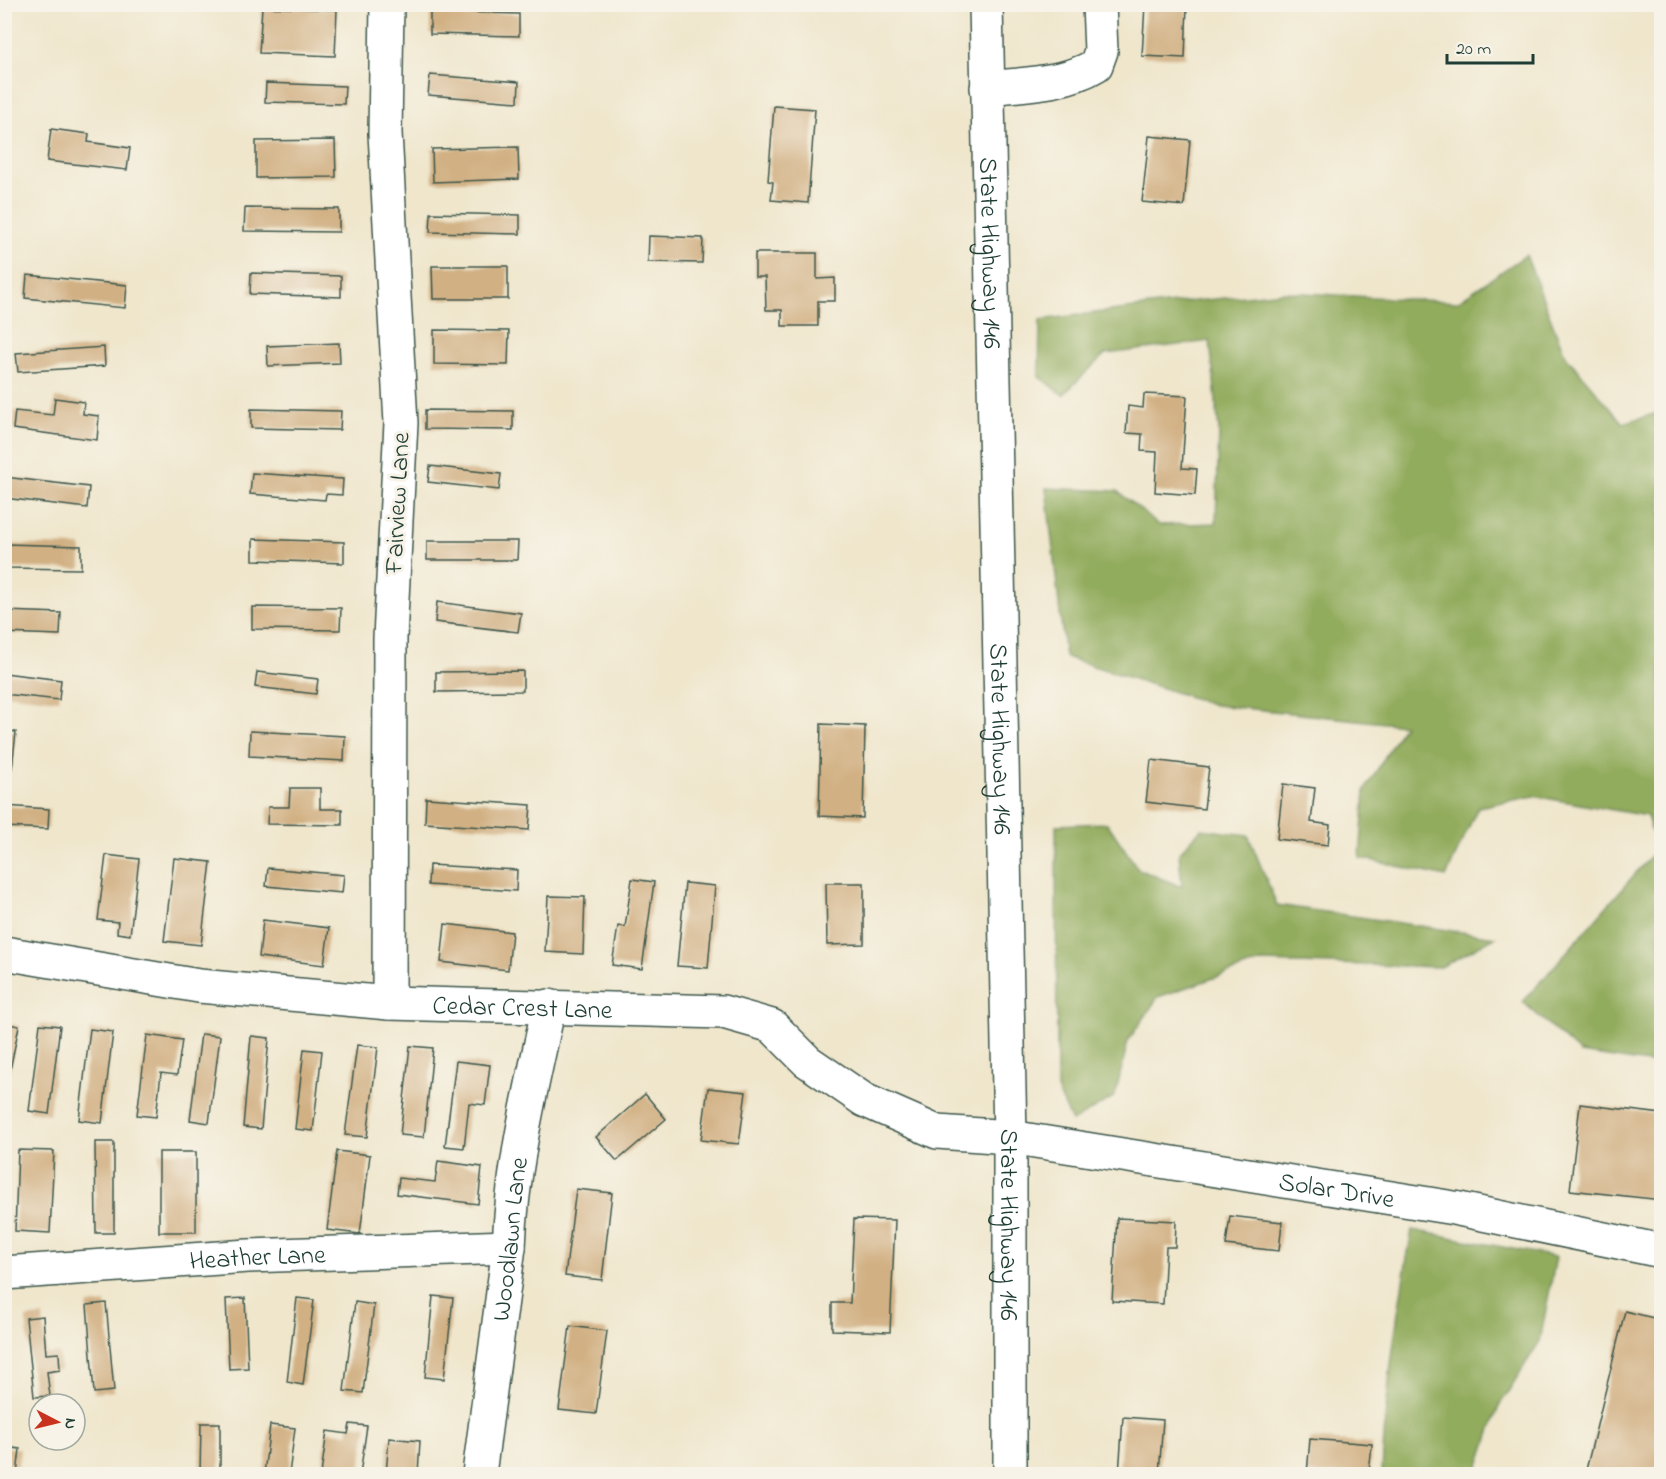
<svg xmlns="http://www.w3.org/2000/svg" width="1666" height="1479" viewBox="0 0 1666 1479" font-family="'Indie Flower',sans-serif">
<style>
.forest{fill:#92ac5d;stroke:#587448;stroke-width:1.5}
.building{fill:#d1b083}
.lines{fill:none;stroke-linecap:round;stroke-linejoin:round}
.minor-casing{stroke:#3e564b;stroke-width:36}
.major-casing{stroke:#3e564b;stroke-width:36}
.minor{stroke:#fff;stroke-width:33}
.major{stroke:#fff;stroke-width:33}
.labels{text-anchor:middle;stroke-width:6;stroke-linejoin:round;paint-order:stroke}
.street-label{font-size:26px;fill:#1f3d34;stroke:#f7f3e8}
</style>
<rect width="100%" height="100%" fill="#f7f3e8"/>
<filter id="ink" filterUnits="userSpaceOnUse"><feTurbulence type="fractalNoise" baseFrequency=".0167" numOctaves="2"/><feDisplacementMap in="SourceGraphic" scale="12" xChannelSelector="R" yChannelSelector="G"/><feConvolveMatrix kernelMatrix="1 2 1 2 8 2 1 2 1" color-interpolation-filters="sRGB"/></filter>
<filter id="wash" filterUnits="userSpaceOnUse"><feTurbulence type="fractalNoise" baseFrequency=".008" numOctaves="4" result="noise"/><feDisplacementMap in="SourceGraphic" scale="24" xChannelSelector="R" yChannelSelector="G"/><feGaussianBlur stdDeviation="1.35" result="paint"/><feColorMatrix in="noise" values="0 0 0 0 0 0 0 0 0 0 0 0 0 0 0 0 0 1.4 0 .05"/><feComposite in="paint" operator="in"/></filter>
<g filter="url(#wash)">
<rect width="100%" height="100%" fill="#efe6cc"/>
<g class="forest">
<path d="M 1526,255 L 1565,355 L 1623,423 L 1661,412 L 1661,1065 L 1580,1053 L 1523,1002 L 1657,849 L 1647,816 L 1534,796 L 1478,807 L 1446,877 L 1360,858 L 1365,790 L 1404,725 L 1215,705 L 1065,657 L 1046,488 L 1117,491 L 1159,525 L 1216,523 L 1219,431 L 1210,341 L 1105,354 L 1063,395 L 1039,377 L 1040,320 L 1166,304 L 1285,292 L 1457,302 Z"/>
<path d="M 1107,823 L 1138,869 L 1182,887 L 1179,853 L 1201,829 L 1248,835 L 1277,905 L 1495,937 L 1441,967 L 1261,962 L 1158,997 L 1128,1041 L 1115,1096 L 1072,1122 L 1057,1089 L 1056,825 Z"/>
<path d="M 1412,1230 L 1556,1257 L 1540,1341 L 1499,1406 L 1476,1474 L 1382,1474 C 1385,1392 1397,1311 1412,1230 Z"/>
</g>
<g id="blocks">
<g class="building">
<path d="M 1145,5 L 1187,5 L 1185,58 L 1142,56 Z"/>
<path d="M 262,7 L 337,10 L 335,56 L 259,53 Z"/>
<path d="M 430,11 L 519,14 L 519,36 L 430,34 Z"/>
<path d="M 430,75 L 519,82 L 518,102 L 428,95 Z"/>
<path d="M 266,83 L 345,86 L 344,104 L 265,102 Z"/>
<path d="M 774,106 L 815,109 L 808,203 L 771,200 L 773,182 L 768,181 Z"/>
<path d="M 51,129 L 89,134 L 88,142 L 130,148 L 127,170 L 47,161 Z"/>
<path d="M 1149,136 L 1190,140 L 1184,206 L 1142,202 Z"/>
<path d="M 335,140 L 336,177 L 256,178 L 256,141 Z"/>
<path d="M 518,147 L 519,179 L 433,182 L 432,149 Z"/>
<path d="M 245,208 L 339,209 L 339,232 L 244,231 Z"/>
<path d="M 431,213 L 520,215 L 520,234 L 430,232 Z"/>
<path d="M 649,236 L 703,238 L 702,263 L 648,262 Z"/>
<path d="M 755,253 L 817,253 L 817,279 L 835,278 L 835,301 L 818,301 L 818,326 L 782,326 L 782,310 L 766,310 L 765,277 L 755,277 Z"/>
<path d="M 432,266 L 508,266 L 508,299 L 433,299 Z"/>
<path d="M 251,273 L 341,276 L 341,297 L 250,294 Z"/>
<path d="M 27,275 L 127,285 L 125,308 L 25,298 Z"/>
<path d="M 434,330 L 509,331 L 508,365 L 434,364 Z"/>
<path d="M 339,343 L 340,363 L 268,366 L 267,346 Z"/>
<path d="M 104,347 L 105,366 L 18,372 L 16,353 Z"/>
<path d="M 1144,394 L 1187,396 L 1182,468 L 1197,469 L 1195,495 L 1155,492 L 1157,452 L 1141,451 L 1142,434 L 1126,433 L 1128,406 L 1143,408 Z"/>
<path d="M 55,398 L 84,402 L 83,414 L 99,416 L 97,440 L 13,429 L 15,411 L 53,415 Z"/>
<path d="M 251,409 L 341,411 L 340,430 L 251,428 Z"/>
<path d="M 425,410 L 513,411 L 513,430 L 425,429 Z"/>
<path d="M 430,466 L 501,474 L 499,490 L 428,482 Z"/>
<path d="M 252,473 L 343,479 L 342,495 L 326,494 L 325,500 L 250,494 Z"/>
<path d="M 4,477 L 89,487 L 87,508 L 4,498 Z"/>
<path d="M 253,539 L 344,542 L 344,563 L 253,560 Z"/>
<path d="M 427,541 L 518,541 L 517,560 L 427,560 Z"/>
<path d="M 4,544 L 81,546 L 81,569 L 4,568 Z"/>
<path d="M 437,602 L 521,613 L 518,632 L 435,622 Z"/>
<path d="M 252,607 L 341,608 L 340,630 L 252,629 Z"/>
<path d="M 4,611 L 61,613 L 60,635 L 4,633 Z"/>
<path d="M 523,671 L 523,691 L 436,692 L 436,672 Z"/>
<path d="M 257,672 L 318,679 L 316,694 L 255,687 Z"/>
<path d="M 4,673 L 61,680 L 59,700 L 4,694 Z"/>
<path d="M 821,724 L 865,726 L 863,818 L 819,816 Z"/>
<path d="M 4,730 L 16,732 L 12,769 L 4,768 Z"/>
<path d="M 250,731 L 345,736 L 344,761 L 249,756 Z"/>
<path d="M 1151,760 L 1209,767 L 1204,809 L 1146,802 Z"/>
<path d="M 1283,784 L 1315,788 L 1311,822 L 1330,825 L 1328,845 L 1277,839 Z"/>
<path d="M 290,788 L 320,788 L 320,809 L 342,809 L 342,825 L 267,824 L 268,807 L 289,807 Z"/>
<path d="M 426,798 L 531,805 L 529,830 L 425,823 Z"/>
<path d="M 4,806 L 49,809 L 48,829 L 4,827 Z"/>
<path d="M 106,855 L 139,859 L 130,935 L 117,933 L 118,922 L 98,920 Z"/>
<path d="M 174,858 L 211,862 L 201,945 L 164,941 Z"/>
<path d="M 429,865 L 517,870 L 516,891 L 428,885 Z"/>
<path d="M 268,868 L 344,875 L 342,893 L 266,886 Z"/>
<path d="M 632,879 L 654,882 L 642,969 L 612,965 L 618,926 L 625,927 Z"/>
<path d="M 685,883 L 715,886 L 708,968 L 677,966 Z"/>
<path d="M 826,883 L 864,883 L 864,944 L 827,945 Z"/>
<path d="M 548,896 L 585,897 L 583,954 L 545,952 Z"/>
<path d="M 263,920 L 329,928 L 324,965 L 259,957 Z"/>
<path d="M 445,924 L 512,932 L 508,970 L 441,962 Z"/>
<path d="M 4,1023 L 19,1026 L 6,1090 L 4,1090 Z"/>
<path d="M 40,1024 L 60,1026 L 49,1114 L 29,1111 Z"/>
<path d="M 90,1029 L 113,1032 L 102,1123 L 79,1120 Z"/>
<path d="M 201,1034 L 220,1036 L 209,1123 L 190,1120 Z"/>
<path d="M 147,1035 L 182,1040 L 177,1075 L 161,1073 L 156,1117 L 137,1115 Z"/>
<path d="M 251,1036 L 269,1038 L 261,1129 L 243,1127 Z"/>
<path d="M 357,1045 L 378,1047 L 367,1137 L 345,1135 Z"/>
<path d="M 410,1046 L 433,1048 L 424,1137 L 400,1135 Z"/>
<path d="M 304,1049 L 322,1051 L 313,1131 L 295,1129 Z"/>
<path d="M 456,1061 L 490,1065 L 485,1105 L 469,1103 L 464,1148 L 445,1146 Z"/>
<path d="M 708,1088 L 746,1092 L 739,1144 L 701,1140 Z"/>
<path d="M 645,1094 L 666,1119 L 617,1161 L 596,1137 Z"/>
<path d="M 1580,1104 L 1662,1114 L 1662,1200 L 1570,1190 Z"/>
<path d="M 95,1142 L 114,1142 L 114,1233 L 96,1233 Z"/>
<path d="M 18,1150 L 54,1151 L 50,1233 L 15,1231 Z"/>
<path d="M 337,1151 L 370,1155 L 360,1234 L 327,1230 Z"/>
<rect x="159" y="1152" width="37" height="80"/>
<path d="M 438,1161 L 482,1167 L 478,1204 L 397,1194 L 399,1178 L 435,1182 Z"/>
<path d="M 576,1189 L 612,1193 L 602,1280 L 565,1276 Z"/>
<path d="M 1230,1216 L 1282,1222 L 1279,1251 L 1226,1245 Z"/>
<path d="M 1117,1218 L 1176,1221 L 1175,1247 L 1166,1247 L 1163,1304 L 1112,1301 Z"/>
<path d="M 854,1219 L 895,1220 L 890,1332 L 832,1330 L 832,1303 L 850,1303 Z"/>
<path d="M 433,1296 L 453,1298 L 444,1379 L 425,1377 Z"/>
<path d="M 245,1298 L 248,1368 L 229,1369 L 226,1299 Z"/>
<path d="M 297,1298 L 314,1300 L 303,1385 L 287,1382 Z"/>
<path d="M 355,1302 L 374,1305 L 363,1393 L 344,1391 Z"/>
<path d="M 106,1303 L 114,1391 L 94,1393 L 87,1305 Z"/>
<path d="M 1625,1311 L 1662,1320 L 1662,1474 L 1585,1474 Z"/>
<path d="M 43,1316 L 46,1354 L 59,1353 L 60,1370 L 47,1372 L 50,1396 L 34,1397 L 26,1318 Z"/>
<path d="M 570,1326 L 607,1331 L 596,1414 L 559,1410 Z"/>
<path d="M 1123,1417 L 1163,1420 L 1159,1474 L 1119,1474 Z"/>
<path d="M 201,1423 L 220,1423 L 220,1474 L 200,1474 Z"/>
<path d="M 350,1424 L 367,1426 L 360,1474 L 321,1474 L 327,1431 L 348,1434 Z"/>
<path d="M 270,1425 L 295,1428 L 289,1474 L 264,1474 Z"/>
<path d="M 389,1438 L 420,1441 L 418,1474 L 386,1474 Z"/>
<path d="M 1310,1439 L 1372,1444 L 1369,1474 L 1307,1474 Z"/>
<path d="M 5,1447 L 20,1449 L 17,1474 L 4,1474 Z"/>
</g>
</g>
</g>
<g filter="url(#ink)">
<use href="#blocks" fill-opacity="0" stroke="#3e564b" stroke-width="1.5"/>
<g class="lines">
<g class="minor-casing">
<g id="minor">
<path d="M 387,4 L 385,133 L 401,423 L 390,638 L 389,1003"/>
<path d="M 987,88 C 1022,84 1065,84 1096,65 L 1101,51 L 1099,4"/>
<path id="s1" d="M 4,953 L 199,986 L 389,1003 L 723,1012 L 772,1026 L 807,1061 L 864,1100 L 937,1132 L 1010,1137 L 1454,1208 L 1662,1251"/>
<path id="s2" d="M 4,1273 L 248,1256 L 509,1247"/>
<path id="s3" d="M 479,1474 L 509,1247 C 512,1165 532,1086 549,1006"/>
</g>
</g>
<g class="major-casing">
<g id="major">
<path id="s4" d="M 986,4 L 1010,1137 L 1010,1474"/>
</g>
</g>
<use href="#minor" class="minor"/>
<use href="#major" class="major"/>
</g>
</g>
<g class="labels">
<g class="street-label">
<text dy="9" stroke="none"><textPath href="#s4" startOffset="249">State Highway 146</textPath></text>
<text transform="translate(396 503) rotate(-87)" y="9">Fairview Lane</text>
<text dy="9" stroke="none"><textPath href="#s4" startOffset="735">State Highway 146</textPath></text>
<text dy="9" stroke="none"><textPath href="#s1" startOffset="522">Cedar Crest Lane</textPath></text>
<text dy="9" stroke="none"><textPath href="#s1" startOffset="1376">Solar Drive</textPath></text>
<text dy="9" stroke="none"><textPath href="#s4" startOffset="1221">State Highway 146</textPath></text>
<text dy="9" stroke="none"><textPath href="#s3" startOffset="237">Woodlawn Lane</textPath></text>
<text dy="9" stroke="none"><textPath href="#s2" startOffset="254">Heather Lane</textPath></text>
</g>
</g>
<rect width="1666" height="1479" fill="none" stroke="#f7f3e8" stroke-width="24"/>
<g transform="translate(57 1422) rotate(97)"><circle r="28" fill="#f7f3e8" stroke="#a1aaa0" stroke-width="1.5"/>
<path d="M0-4.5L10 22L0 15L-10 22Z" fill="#c8321e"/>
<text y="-9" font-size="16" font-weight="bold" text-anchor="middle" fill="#1f3d34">N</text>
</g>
<path d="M1447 54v9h86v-9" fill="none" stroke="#1f3d34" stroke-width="3"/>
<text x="1456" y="54" font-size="18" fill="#1f3d34" stroke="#f7f3e8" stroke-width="4.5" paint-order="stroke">20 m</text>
</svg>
